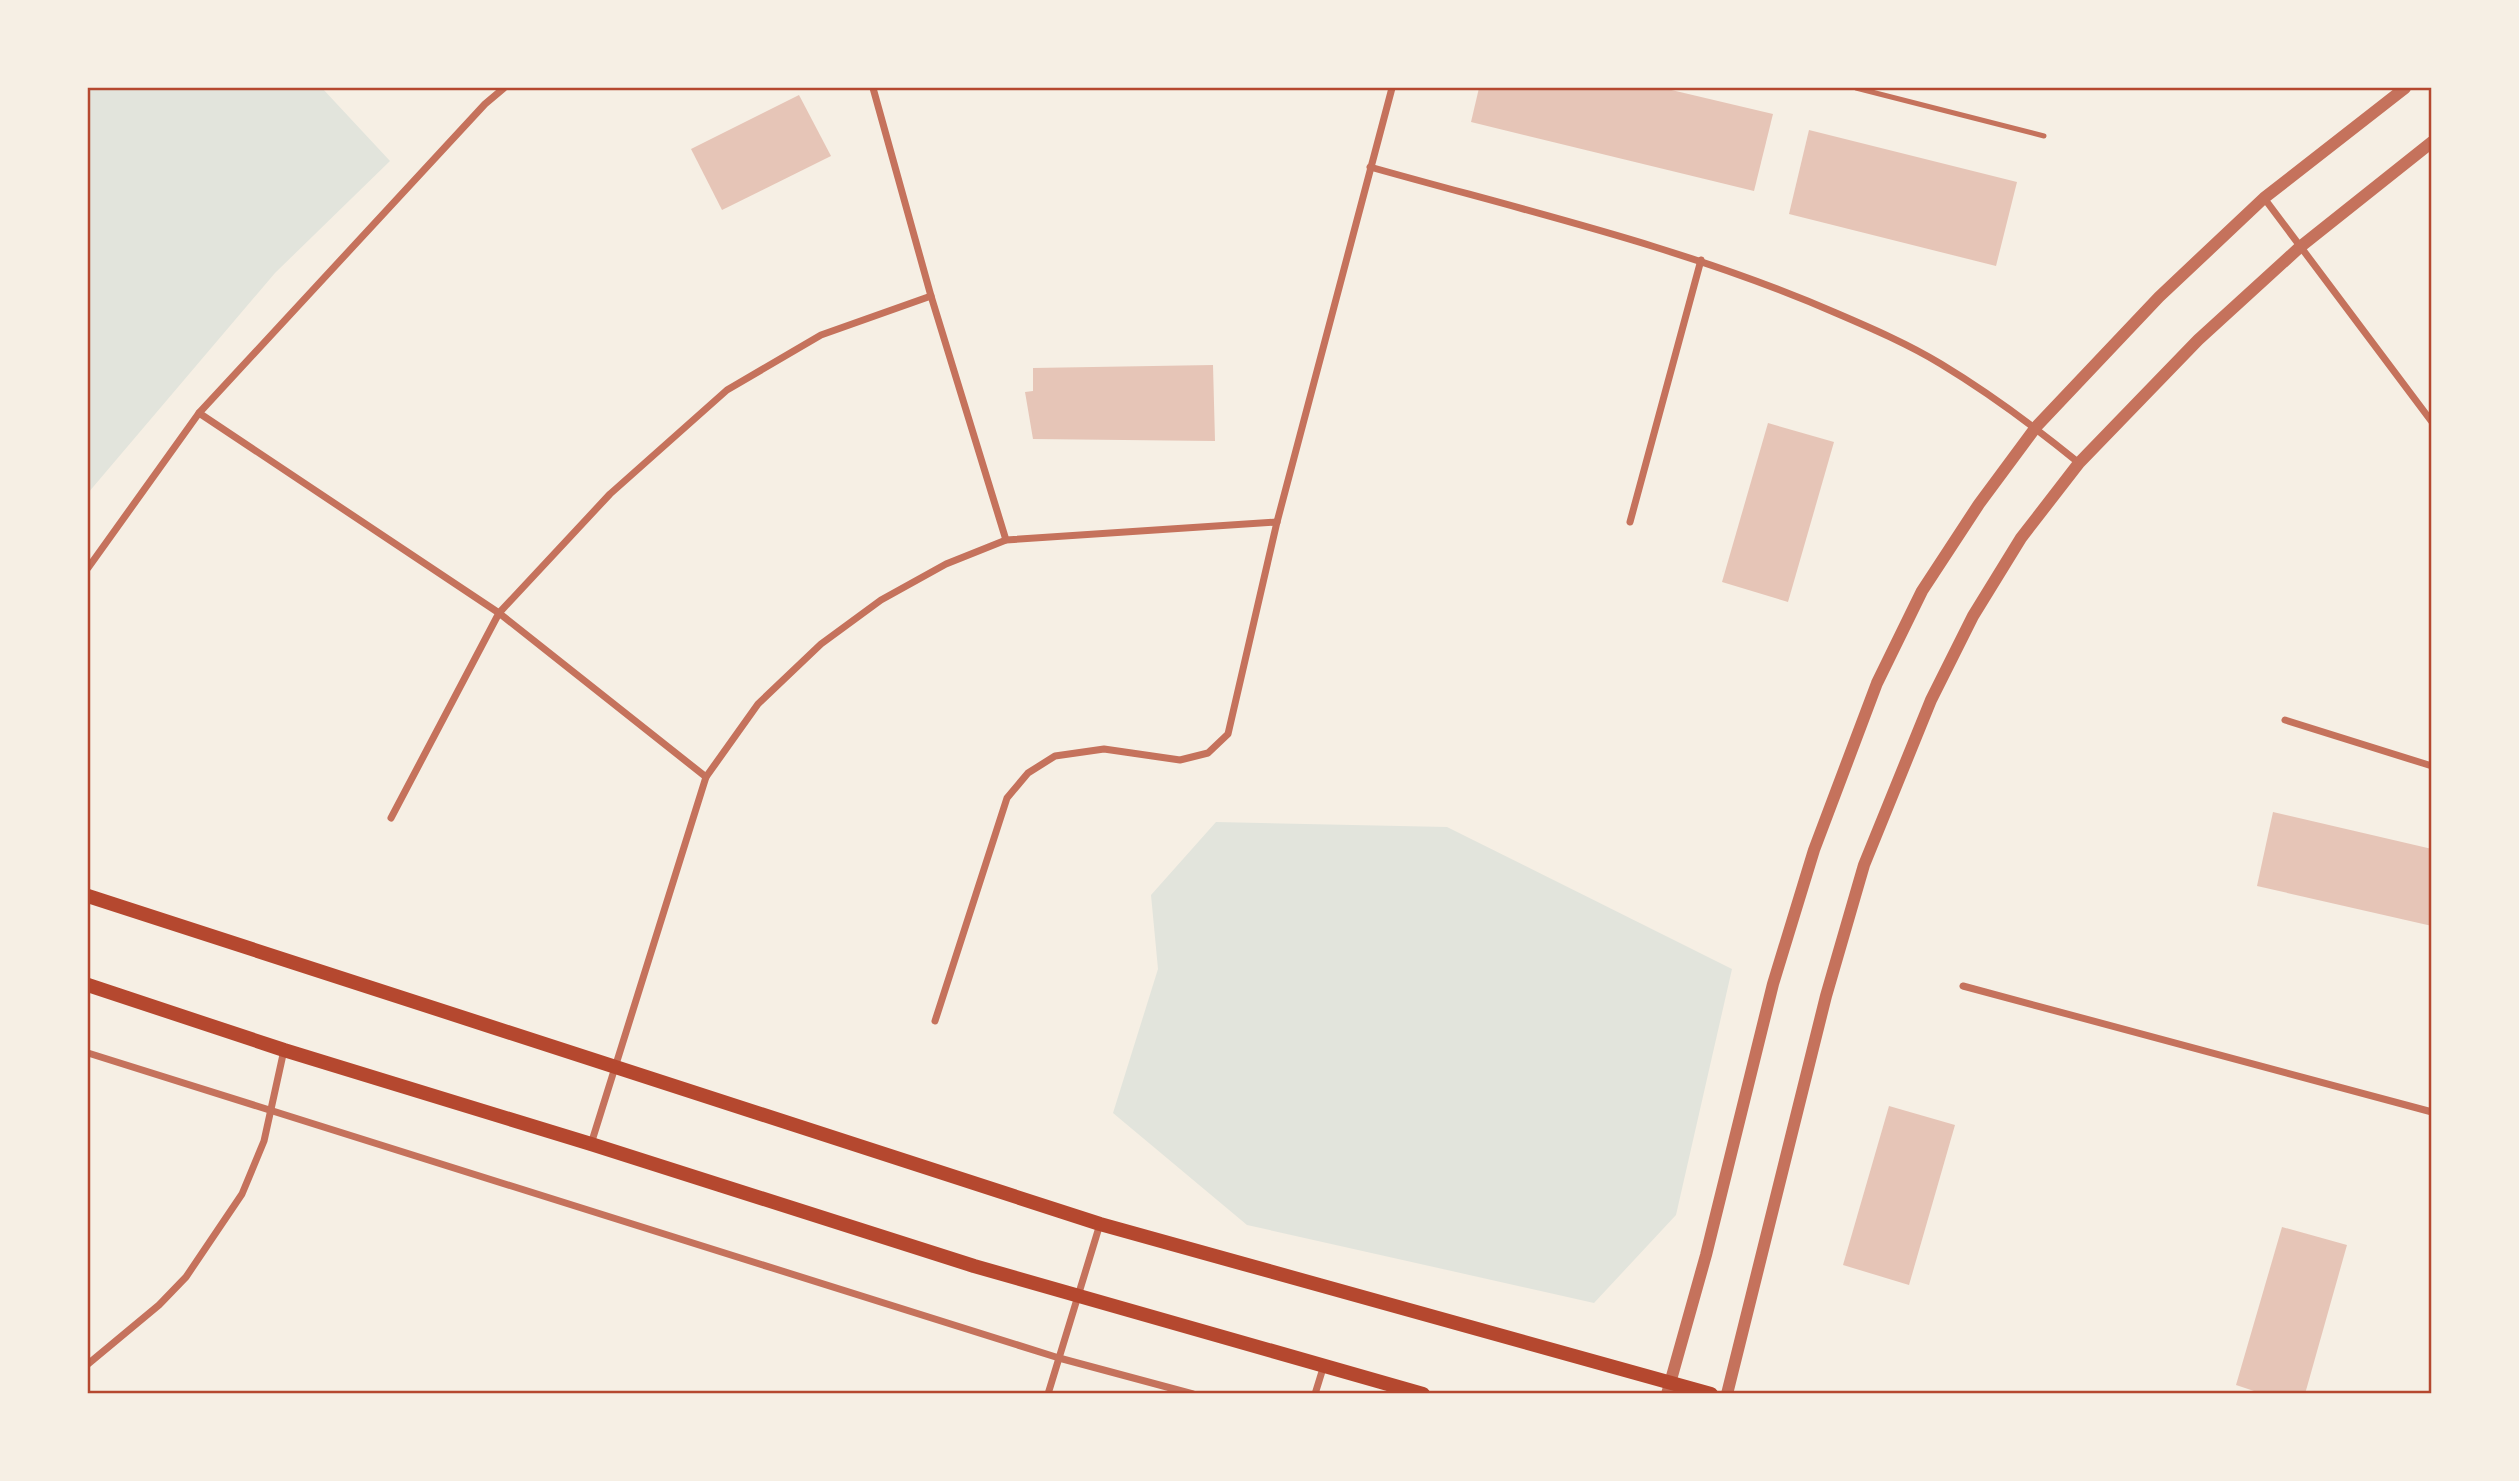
<svg xmlns="http://www.w3.org/2000/svg" width="2519" height="1481" viewBox="0 0 2519 1481" font-family="'Crimson Pro',serif">
<style>
.green{fill:#e2e4dc}
.building{fill:#e6c5b7}
.lines{fill:none;stroke-linecap:round;stroke-linejoin:round}
.service{stroke:#c5725c;stroke-width:5}
.minor{stroke:#c5725c;stroke-width:7}
.tertiary{stroke:#c5725c;stroke-width:12}
.secondary{stroke:#b5482f;stroke-width:14}
.neatline{fill:none;stroke:#b5482f;stroke-width:2.5}
</style>
<rect width="100%" height="100%" fill="#f6efe4"/>
<g class="green">
<path d="M 88,88 L 322,88 L 390,161 L 275,273 L 88,493 Z"/>
<path d="M 1216,822 L 1447,827 L 1732,969 L 1676,1215 L 1594,1303 L 1247,1225 L 1113,1113 L 1158,969 L 1151,895 Z"/>
</g>
<g class="building">
<path d="M 1479,88 L 1663,88 L 1773,114 L 1754,191 L 1471,122 Z"/>
<path d="M 799,95 L 831,156 L 722,210 L 691,149 Z"/>
<path d="M 1809,130 L 2017,182 L 1996,266 L 1789,214 Z"/>
<path d="M 1213,365 L 1215,441 L 1033,439 L 1025,392 L 1033,391 L 1033,368 Z"/>
<path d="M 1768,423 L 1834,442 L 1788,602 L 1722,582 Z"/>
<path d="M 2273,812 L 2432,849 L 2432,926 L 2257,886 Z"/>
<path d="M 1889,1106 L 1955,1125 L 1909,1285 L 1843,1265 Z"/>
<path d="M 2282,1227 L 2347,1245 L 2305,1394 L 2263,1394 L 2236,1385 Z"/>
</g>
<g class="lines">
<path class="service" d="M 1856,88 L 2044,136"/>
<g class="minor">
<path d="M 873,88 L 931,296 L 1006,540"/>
<path d="M 1370,167 C 1526,211 1687,248 1836,313 C 1871,328 1908,344 1941,364 C 1989,393 2035,427 2079,463"/>
<path d="M 2264,198 L 2432,422"/>
<path d="M 199,413 L 499,613 L 706,777"/>
<path d="M 1630,522 L 1701,260"/>
<path d="M 88,568 L 199,413 L 485,104 L 504,88"/>
<path d="M 2285,720 L 2432,766"/>
<path d="M 391,818 L 499,613 L 610,494 L 727,390 L 821,335 L 931,296"/>
<path d="M 1963,986 L 2432,1112"/>
<path d="M 935,1021 L 1007,798 L 1028,773 L 1055,756 L 1104,749 L 1180,760 L 1208,753 L 1228,734 L 1277,522 L 1392,88"/>
<path d="M 88,1053 L 1059,1358 L 1193,1394"/>
<path d="M 591,1144 L 706,777 L 758,704 L 821,644 L 881,600 L 946,564 L 1006,540 L 1277,522"/>
<path d="M 88,1364 L 159,1305 L 186,1277 L 242,1194 L 264,1141 L 284,1050"/>
<path d="M 1048,1394 L 1100,1224"/>
<path d="M 1315,1394 L 1324,1365"/>
<path d="M 2431,1394 L 2432,1393"/>
</g>
<g class="tertiary">
<path d="M 1667,1394 L 1706,1255 L 1773,984 L 1814,850 L 1877,683 L 1922,591 L 1979,504 L 2036,427 L 2159,297 L 2264,198 L 2405,88"/>
<path d="M 1727,1394 L 1826,996 L 1864,865 L 1931,700 L 1973,616 L 2021,538 L 2079,463 L 2198,340 L 2300,247 L 2432,142"/>
</g>
<g class="secondary">
<path d="M 88,896 L 1100,1224 L 1711,1394"/>
<path d="M 88,985 L 284,1050 L 591,1144 L 974,1266 L 1423,1394"/>
</g>
</g>
<rect width="2519" height="1481" fill="none" stroke="#f6efe4" stroke-width="178"/>
<rect x="89" y="89" width="2341" height="1303" class="neatline"/>
</svg>
